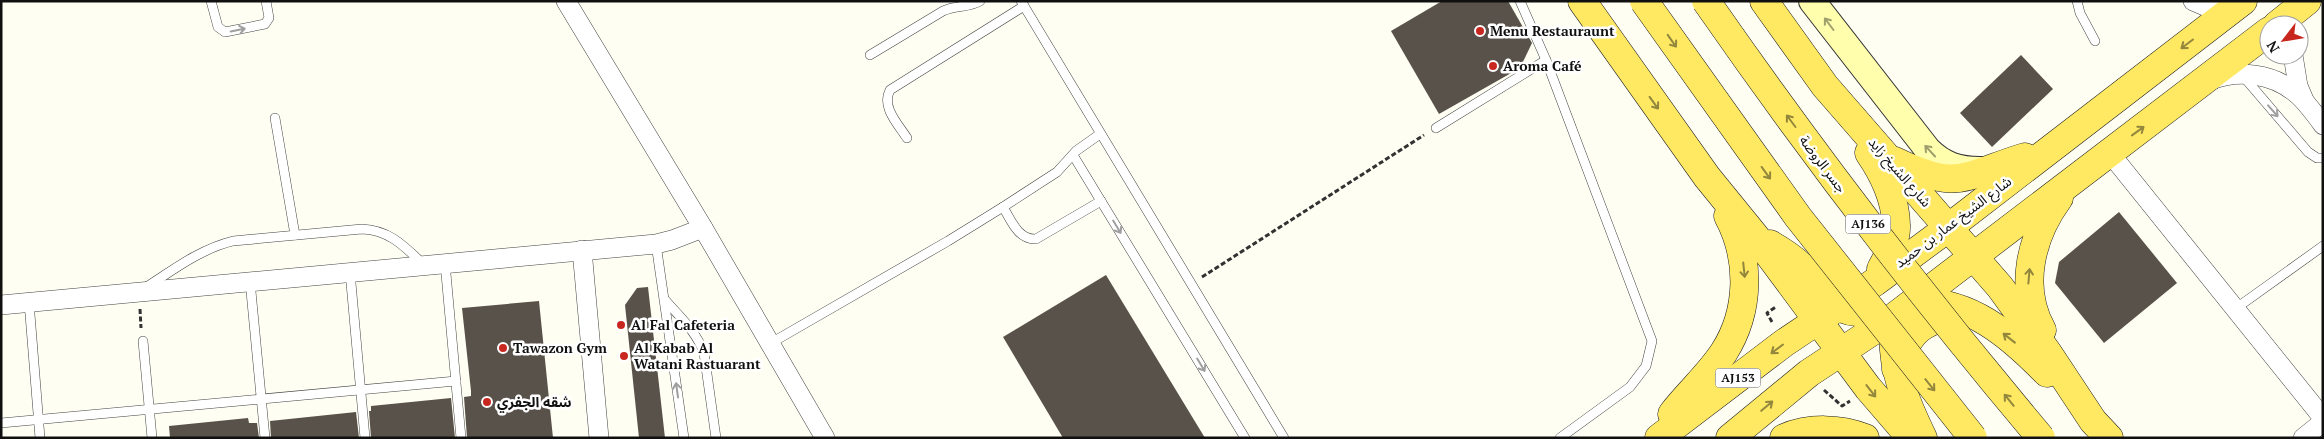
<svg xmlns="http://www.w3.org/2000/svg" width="2324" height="439" viewBox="0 0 2324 439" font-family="'PT Serif','Noto Sans Arabic',serif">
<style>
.building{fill:#59524b}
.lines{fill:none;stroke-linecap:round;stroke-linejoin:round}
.lane-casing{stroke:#434343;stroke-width:10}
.street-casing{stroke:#434343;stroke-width:20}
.secondary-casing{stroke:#323232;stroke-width:28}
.primary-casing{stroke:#212121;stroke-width:29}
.path{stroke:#323232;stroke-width:3;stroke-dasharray:5 2.5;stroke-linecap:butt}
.lane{stroke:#fff;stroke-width:9}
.street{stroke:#fff;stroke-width:19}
.secondary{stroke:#fffead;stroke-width:26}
.primary{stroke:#ffe862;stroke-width:28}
.primary-bridge-casing{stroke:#212121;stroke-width:29;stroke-linecap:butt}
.primary-bridge{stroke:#ffe862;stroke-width:28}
.oneway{stroke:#9f9f6e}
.oneway2{stroke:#9f9f9f}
.oneway3{stroke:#93873d}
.poi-dot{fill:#c8271f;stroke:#fff;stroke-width:2}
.labels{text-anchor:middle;stroke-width:5;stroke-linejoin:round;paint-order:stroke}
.shield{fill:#fff;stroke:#585858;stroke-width:1}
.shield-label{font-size:12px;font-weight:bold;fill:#101010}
.poi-label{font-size:14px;font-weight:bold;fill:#101010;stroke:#fff;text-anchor:start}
.street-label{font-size:14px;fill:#101010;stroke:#fff}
</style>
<rect width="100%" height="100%" fill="#fffef2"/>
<g class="building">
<path d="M 1442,1 L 1508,1 L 1532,43 L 1520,68 L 1439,114 L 1391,31 Z"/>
<path d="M 2021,55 L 2053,89 L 1992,147 L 1960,113 Z"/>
<path d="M 2119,212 L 2177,283 L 2104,343 L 2055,283 L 2059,262 Z"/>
<path d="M 1106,275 L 1205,438 L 1063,438 L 1003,337 Z"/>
<path d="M 648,287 L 665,438 L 639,438 L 625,305 L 637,288 Z"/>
<path d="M 539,301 L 553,438 L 467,438 L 464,397 L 471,396 L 471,391 L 462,308 Z"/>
<path d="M 451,398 L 455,438 L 371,438 L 369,411 L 371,411 L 371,406 Z"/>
<path d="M 356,412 L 359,438 L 271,438 L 270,421 Z"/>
<path d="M 248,418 L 249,423 L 257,423 L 259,438 L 170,438 L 169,426 Z"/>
</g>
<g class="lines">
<g class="lane-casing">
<g id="lane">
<path d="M 211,1 L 218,27 L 225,32 L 265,24 L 269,18 L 266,1"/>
<path d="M 1021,1 L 1284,438"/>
<path d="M 1520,1 L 1546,60 L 1652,341 L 1646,366 L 1630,387 L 1560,438"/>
<path d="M 2077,1 L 2080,13 L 2095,41"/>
<path d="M 870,55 L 943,11 C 956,5 968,8 980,1"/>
<path d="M 2243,76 L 2308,152 L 2317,158 L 2323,158"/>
<path d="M 275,118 L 295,235"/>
<path d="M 1436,128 L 1546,60"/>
<path d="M 907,138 C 898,124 881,107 890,90 L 1024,6"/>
<path d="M 1073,155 L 1245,438"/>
<path d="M 1003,207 C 1011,220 1018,240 1036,239 L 1101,201"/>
<path d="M 656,244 L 684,438"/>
<path d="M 445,263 L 461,438"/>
<path d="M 350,272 L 365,438"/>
<path d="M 250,281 L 265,438"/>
<path d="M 145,288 C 173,270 200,249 233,241 L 362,229 C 390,230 405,247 424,265"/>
<path d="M 665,300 C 680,317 696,331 704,353 L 716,438"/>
<path d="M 29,302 L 40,438"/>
<path d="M 2235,309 L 2323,246"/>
<path d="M 143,341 L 152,438"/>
<path d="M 771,343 L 948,241 L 1003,207 L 1057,172 L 1076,151 L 1100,134"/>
<path d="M 1,423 L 456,381"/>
</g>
</g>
<g class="street-casing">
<g id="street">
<path d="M 566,1 L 703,228 L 825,438"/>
<path d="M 2193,1 L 2226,15"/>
<path d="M 2293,55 L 2298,86 L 2304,100"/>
<path d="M 2209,81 C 2238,69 2274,73 2298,95 C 2307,103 2315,114 2323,125"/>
<path d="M 2109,152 L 2323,418"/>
<path d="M 582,250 L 599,438"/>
<path d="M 1,305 L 656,244 L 672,240 L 703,228"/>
<path d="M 2303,438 L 2323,422"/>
</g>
</g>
<g class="secondary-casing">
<path id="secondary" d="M 1812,1 L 1928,150 C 1943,165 1958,170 1980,170"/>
</g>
<g class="primary-casing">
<g id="primary">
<path d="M 1582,1 L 1707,177 L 1755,236 L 1868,388 L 1911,438"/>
<path d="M 1764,1 L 1825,86 L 2000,287 L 2048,353 L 2093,421 L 2109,438"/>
<path d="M 2277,25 L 2307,1"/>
<path d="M 1869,153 C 1883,173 1896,200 1896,225 C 1897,240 1888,256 1881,269"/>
<path d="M 1895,161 C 1959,192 1963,176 2025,157"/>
<path d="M 1770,244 C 1782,251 1793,258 1802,267 C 1818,283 1831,311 1856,312"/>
<path d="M 1913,303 C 1968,298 2011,336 2047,373"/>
<path d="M 1894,324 C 1890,365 1905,401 1923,438"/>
<path d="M 2042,330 C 2018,287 2031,236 2059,198"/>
<path d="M 1896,369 C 1908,330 1925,318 1965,313"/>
<path d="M 1672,414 C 1688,393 1709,375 1724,352 C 1750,311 1751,259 1728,216"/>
<path d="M 1659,438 L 1784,343 L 1875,282 L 1948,228 L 2243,1"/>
<path d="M 1730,438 L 1809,373 L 1894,317 L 2269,31"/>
<path d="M 1784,438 C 1809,427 1841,428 1865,438"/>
</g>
</g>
<g class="path">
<path d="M 1202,277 L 1424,135"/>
<path d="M 140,309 L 141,328"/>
<path d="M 1772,322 L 1767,313 L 1777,306"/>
<path d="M 1824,390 L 1842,406 L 1850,401"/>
</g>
<use href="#lane" class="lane"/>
<use href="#street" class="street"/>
<use href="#secondary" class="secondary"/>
<use href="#primary" class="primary"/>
<g class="primary-bridge-casing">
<g id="primary-bridge">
<path d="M 1644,1 L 1798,217 L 1973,438"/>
<path d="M 1706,1 C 1811,152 1922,297 2041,438"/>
</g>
</g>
<use href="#primary-bridge" class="primary-bridge"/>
</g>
<defs><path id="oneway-shaft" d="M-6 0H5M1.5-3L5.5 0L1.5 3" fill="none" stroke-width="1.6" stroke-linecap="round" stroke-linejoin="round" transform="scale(1.25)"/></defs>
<g class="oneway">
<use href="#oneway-shaft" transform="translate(1829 24) rotate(-127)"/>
<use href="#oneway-shaft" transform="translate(1930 151) rotate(-133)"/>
</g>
<g class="oneway2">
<use href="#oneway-shaft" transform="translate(238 30) rotate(-12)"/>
<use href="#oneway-shaft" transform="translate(2273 111) rotate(49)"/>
<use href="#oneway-shaft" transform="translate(1117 227) rotate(59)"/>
<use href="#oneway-shaft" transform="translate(1201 365) rotate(59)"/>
<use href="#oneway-shaft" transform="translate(677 390) rotate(-98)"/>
</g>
<g class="oneway3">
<use href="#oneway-shaft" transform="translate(1672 41) rotate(55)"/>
<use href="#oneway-shaft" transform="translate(2187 44) rotate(143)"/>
<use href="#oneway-shaft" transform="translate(1654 103) rotate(54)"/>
<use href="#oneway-shaft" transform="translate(1791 121) rotate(-127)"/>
<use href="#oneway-shaft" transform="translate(2138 131) rotate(-36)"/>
<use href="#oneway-shaft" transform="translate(1766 173) rotate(54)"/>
<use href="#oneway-shaft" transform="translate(1744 270) rotate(84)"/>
<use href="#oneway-shaft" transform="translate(2029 276) rotate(-85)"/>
<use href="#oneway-shaft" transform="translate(2009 338) rotate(-142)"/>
<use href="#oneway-shaft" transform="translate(1777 349) rotate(143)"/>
<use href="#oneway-shaft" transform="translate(1930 385) rotate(51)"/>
<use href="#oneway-shaft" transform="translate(1871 391) rotate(52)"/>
<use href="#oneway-shaft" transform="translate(2009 400) rotate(-129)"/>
<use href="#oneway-shaft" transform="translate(1767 406) rotate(-40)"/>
</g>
<g class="poi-dot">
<circle cx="1480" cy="31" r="5"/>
<circle cx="1493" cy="66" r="5"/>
<circle cx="621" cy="325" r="5"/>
<circle cx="503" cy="348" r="5"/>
<circle cx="624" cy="356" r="5"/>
<circle cx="487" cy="402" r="5"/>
</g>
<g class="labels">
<g class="shield">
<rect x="1845.5" y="214.5" width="45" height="19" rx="4"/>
<rect x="1715.5" y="368.5" width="45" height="19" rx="4"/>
</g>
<g class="shield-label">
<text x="1868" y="228">AJ136</text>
<text x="1738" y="382">AJ153</text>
</g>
<g class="poi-label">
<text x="1490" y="36">Menu Restauraunt</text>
<text x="1503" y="71">Aroma Café</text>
<text x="631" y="330">Al Fal Cafeteria</text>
<text x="513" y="353">Tawazon Gym</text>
<text x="634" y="353">Al Kabab Al<tspan x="634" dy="16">Watani Rastuarant</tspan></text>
<text x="497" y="407">شقه الجفري</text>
</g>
<g class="street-label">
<text transform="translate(1823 164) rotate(53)" y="5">جسر الروضة</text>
<text transform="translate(1900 172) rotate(49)" y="5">شارع الشيخ زايد</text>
<text transform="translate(1953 222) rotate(-37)" y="5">شارع الشيخ عمار بن حميد</text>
</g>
</g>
<rect width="2324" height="439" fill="none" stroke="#101010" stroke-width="5"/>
<g transform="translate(2284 40) rotate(239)"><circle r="24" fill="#ffffff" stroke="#9f9f9f"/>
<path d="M0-4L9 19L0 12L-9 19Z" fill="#c8271f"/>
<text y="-8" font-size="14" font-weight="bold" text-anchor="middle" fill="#101010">N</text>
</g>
</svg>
